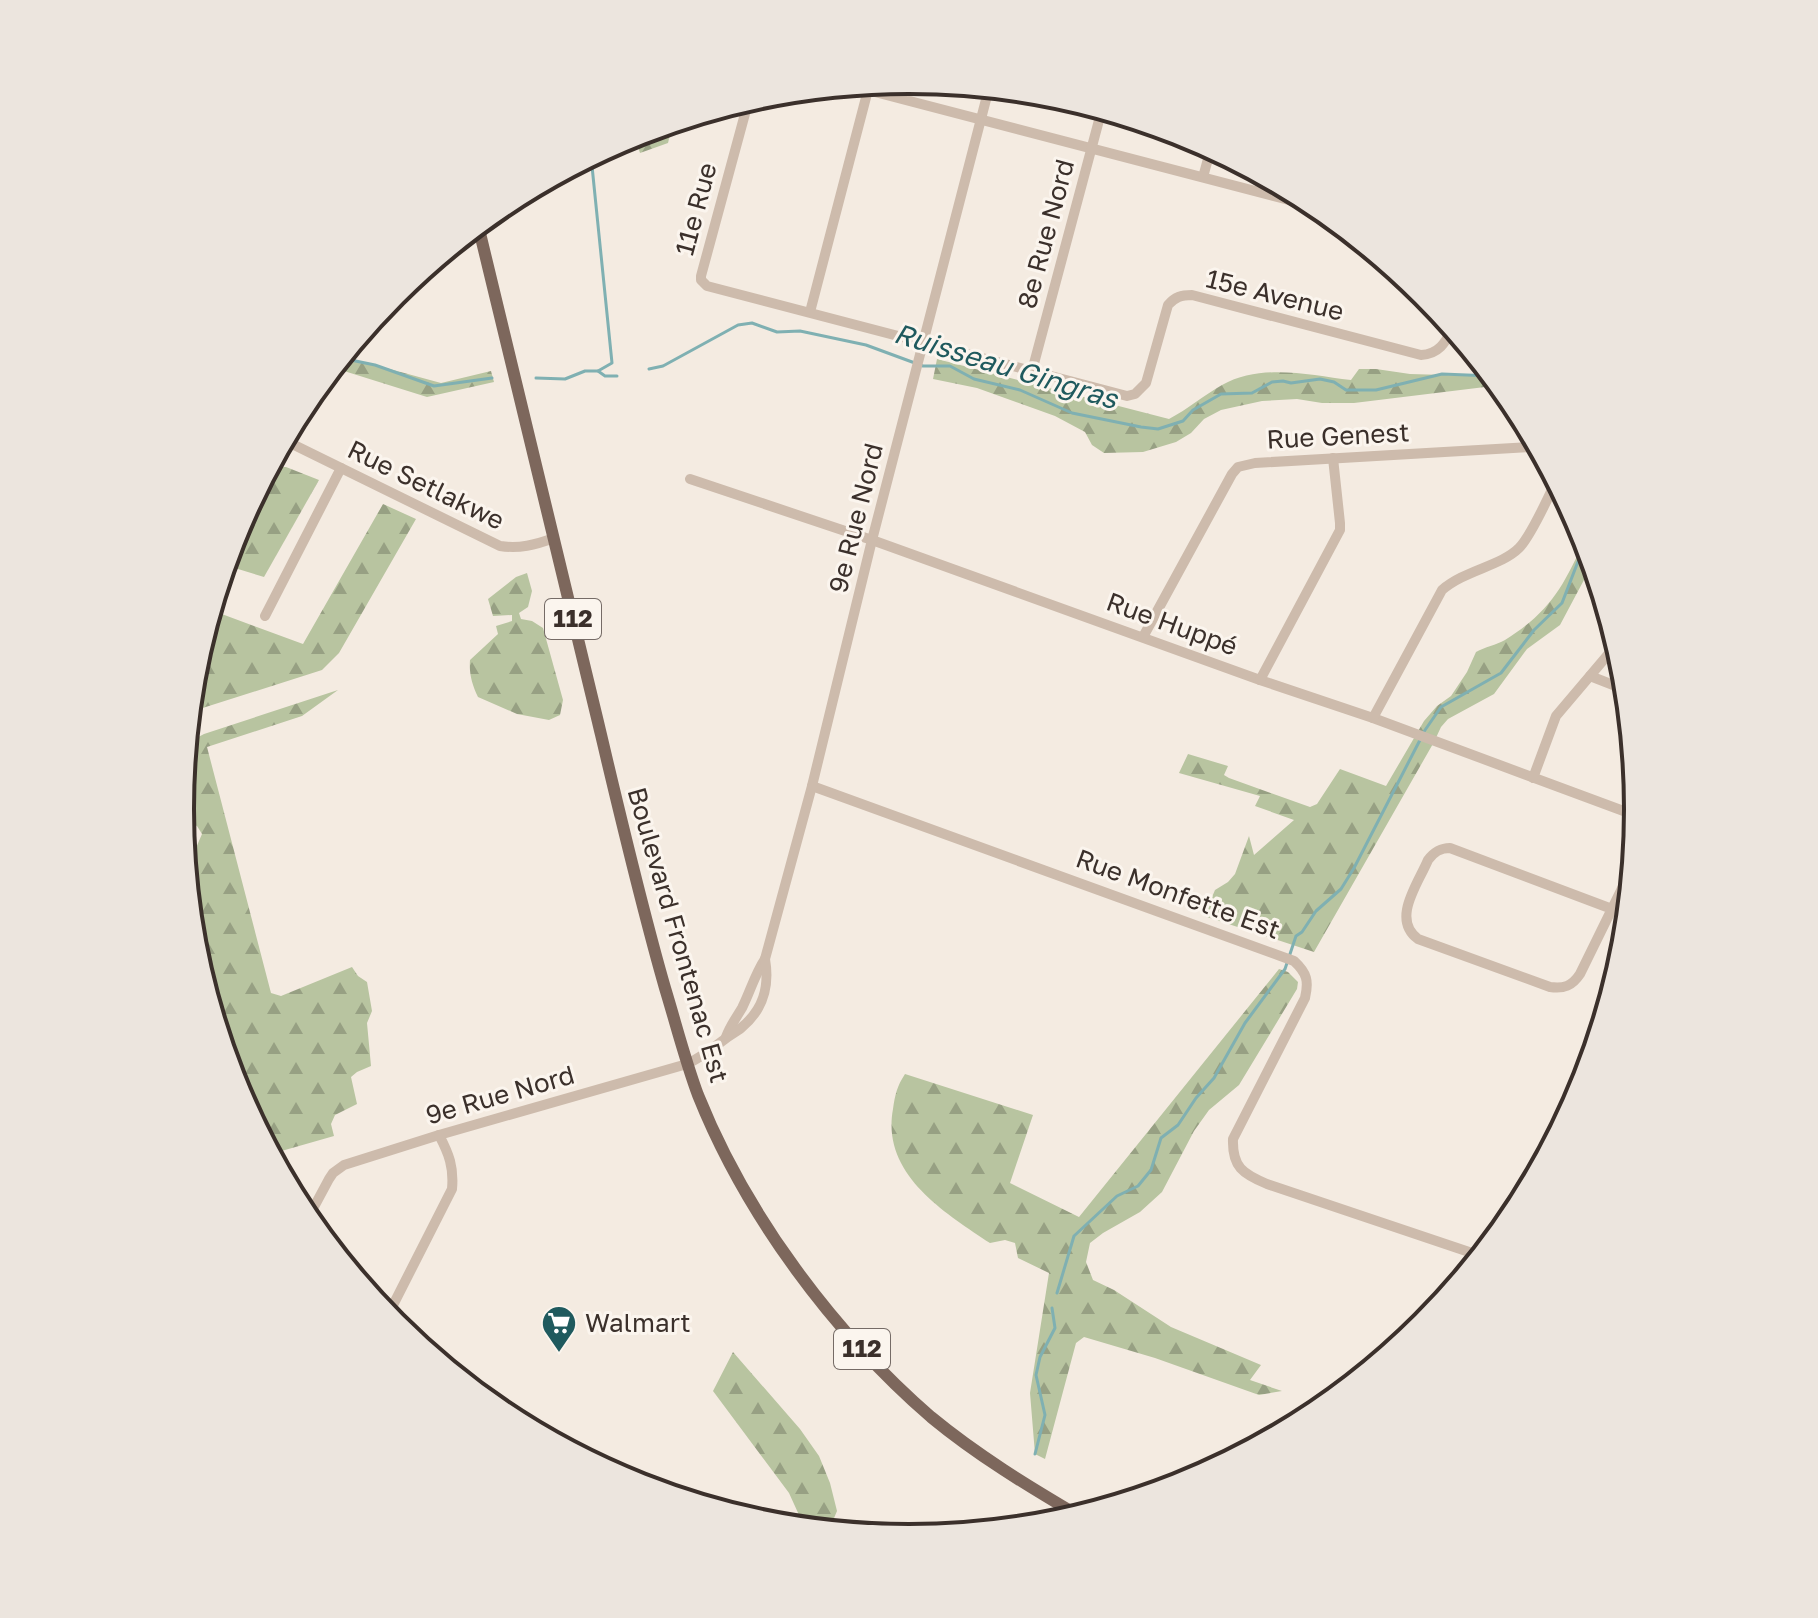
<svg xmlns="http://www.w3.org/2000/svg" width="1818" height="1618" viewBox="0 0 1818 1618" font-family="'Golos Text',sans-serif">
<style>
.forest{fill:url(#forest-firs)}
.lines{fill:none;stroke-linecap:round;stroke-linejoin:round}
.stream{stroke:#7fb0b2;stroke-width:3}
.minor{stroke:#cdbbac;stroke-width:10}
.major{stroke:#7d675c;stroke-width:12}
.labels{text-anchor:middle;stroke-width:6;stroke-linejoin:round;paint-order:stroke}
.shield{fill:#fbf5ee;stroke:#756b66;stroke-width:2}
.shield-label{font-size:24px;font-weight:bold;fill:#3b302b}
.street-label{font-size:26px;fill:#3b302b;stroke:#fbf5ee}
.poi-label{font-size:26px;fill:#3b302b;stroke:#fbf5ee;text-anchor:start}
.water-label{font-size:28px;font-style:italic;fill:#1f5a5e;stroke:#fbf5ee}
.rim{fill:none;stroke:#3b302b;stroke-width:4}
</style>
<defs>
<pattern id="forest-firs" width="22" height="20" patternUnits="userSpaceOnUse" patternTransform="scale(2)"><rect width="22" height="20" fill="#b8c4a0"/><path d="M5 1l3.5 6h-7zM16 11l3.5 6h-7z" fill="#97a083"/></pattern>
</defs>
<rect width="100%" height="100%" fill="#f4ebe1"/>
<g class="forest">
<path d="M 673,122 L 668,143 L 640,153 L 634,134 Z"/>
<path d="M 342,356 L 441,383 L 491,371 L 494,382 L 427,397 L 344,371 L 332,369 Z"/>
<path d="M 937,359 L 1169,419 C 1188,409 1204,395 1222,385 C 1262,363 1309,375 1351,380 L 1359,369 L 1376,369 L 1410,374 L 1480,376 L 1488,371 L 1501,387 L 1485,387 L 1354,403 L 1322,403 L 1297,399 L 1262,401 L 1221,410 L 1204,419 L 1191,433 L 1176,442 L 1143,452 L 1104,453 L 1092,445 L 1085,432 L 1055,416 L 977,388 L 933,379 Z"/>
<path d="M 269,467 L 286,467 L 319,480 L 264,577 L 225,565 L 236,530 Z"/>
<path d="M 383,504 L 416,519 L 339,653 L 322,670 L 190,712 L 194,666 L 211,610 L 303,644 Z"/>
<path d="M 1585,539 L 1593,563 L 1560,625 L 1527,649 L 1494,694 L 1448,719 L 1441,727 L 1434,742 L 1314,952 L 1204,916 L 1215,890 L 1228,882 L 1235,874 L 1249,836 L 1254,855 L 1294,820 L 1255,806 L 1260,796 L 1179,773 L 1188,754 L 1228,766 L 1224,775 L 1229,778 L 1310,807 L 1317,804 L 1340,769 L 1386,786 L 1424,721 L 1437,706 L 1451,696 L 1467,672 L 1476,652 C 1485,647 1496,645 1505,640 C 1551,611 1563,587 1585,539 Z"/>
<path d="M 527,573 L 532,591 L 528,607 L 519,613 L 521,619 L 532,621 L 543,628 L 563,700 L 560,715 L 549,720 L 517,714 L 478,697 C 472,684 469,674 470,660 L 498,634 L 496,626 L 512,621 L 512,615 L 493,616 L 488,599 L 516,577 Z"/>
<path d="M 338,690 L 302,716 L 207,747 L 271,993 L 281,996 L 352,967 L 358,976 L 367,982 L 372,1011 L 367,1023 L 371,1066 L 357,1072 L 351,1077 L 357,1104 L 335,1115 L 331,1124 L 334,1136 L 271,1154 L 235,1088 L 194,951 L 186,871 L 202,834 L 197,826 L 181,818 L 180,809 L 187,743 L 204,734 Z"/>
<path d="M 1279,969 L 1288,972 L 1298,982 L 1297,989 L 1239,1085 L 1209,1110 L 1194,1131 L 1162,1192 L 1140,1212 L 1103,1233 L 1090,1243 L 1086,1262 L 1093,1280 L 1114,1290 L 1171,1327 L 1261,1365 L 1250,1380 L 1282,1391 L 1259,1395 L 1155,1358 L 1084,1337 L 1076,1343 L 1045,1459 L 1035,1454 L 1030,1393 L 1049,1273 L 1018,1258 L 1015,1243 L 1005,1240 L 990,1243 C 944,1212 881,1174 893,1109 C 895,1095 897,1086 905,1074 L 1033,1115 L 1010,1183 L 1079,1217 Z"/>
<path d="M 733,1352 L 800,1429 L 819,1456 L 830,1483 L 837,1511 L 829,1530 L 793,1527 L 799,1515 L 789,1493 L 713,1391 Z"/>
</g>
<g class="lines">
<g class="stream">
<path d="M 589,157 L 592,166 L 612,363 L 598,371"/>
<path d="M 341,358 L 375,365 L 434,386 L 492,378"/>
<path d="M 649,369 L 663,366 L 738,325 L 752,323 L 777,332 L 800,331 L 866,345 L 923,366 L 950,366 L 974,379 L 1020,390 L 1072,413 L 1141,427 L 1158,429 L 1183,421 L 1193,410 L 1221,394 L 1252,393 L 1272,382 L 1283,381 L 1291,383 L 1320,379 L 1334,382 L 1346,390 L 1376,390 L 1442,374 L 1492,376"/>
<path d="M 536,378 L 565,379 L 585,371 L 598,371 L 605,376 L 617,376"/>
<path d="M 1423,733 L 1441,707 L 1501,673 L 1534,630 L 1562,603 L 1579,559 L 1588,547"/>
<path d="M 1057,1293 L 1074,1236 L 1117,1196 L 1138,1186 L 1151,1170 L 1161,1138 L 1178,1125 L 1196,1098 L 1214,1078 L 1245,1023 L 1285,969 L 1296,936 L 1302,932 L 1316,911 L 1341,889 L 1354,868 L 1420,740"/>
<path d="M 1035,1454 L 1045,1415 L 1036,1375 L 1040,1357 L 1055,1328 L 1052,1308"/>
</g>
<g class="minor">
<path d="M 852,86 L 1320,208"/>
<path d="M 749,99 L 701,276 L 701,280 L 707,286 L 1127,396 L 1135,394 L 1146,383 L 1168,305 C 1175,297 1181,295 1192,295 L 1421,355 C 1439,354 1445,343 1453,328"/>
<path d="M 1203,177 L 1211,148"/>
<path d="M 810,312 L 869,86"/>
<path d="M 1032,371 L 1102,109"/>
<path d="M 284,440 L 500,546 C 519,549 535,545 554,538"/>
<path d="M 690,479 L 872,540 L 1260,680 L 1373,718 L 1637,816"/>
<path d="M 265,616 L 341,468"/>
<path d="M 1143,637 L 1232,474 L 1238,467 L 1255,463 L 1529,447 L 1539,448"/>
<path d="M 1590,676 L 1626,690"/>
<path d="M 1260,680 L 1340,530 L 1340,523 L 1333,458"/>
<path d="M 1373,718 L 1442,590 C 1465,570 1501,566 1519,548 C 1531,536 1548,498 1556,481"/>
<path d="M 1533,778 L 1556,716 L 1617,644"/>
<path d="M 812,786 L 1294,961 C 1307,973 1309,981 1305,998 L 1233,1139 C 1232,1167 1243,1174 1267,1184 L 1481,1256"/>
<path d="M 1612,909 L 1450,848 C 1440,848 1434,852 1428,860 C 1418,884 1391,919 1418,939 L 1550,987 C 1564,989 1572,986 1580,974 L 1632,868"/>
<path d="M 726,1037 C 730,1026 736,1018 742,1008 C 750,992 755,974 765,959 L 812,786 L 872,540 L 989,88"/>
<path d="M 307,1220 L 329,1179 L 333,1173 L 344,1165 L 439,1135 L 687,1064 C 702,1057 712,1049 725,1039 C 730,1035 736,1032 741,1028 C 763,1010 770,988 765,959"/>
<path d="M 387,1317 L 452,1189 C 454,1167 449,1154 439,1135"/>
</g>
<path class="major" d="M 478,225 C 518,390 558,556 598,722 C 619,811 640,901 665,988 C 676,1024 685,1060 698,1095 C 746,1215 833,1332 931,1417 C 977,1455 1028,1486 1079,1516"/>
</g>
<defs>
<g id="supermarket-pin" transform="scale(1.8)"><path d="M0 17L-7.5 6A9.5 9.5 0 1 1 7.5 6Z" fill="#1f5a5e" stroke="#fbf5ee"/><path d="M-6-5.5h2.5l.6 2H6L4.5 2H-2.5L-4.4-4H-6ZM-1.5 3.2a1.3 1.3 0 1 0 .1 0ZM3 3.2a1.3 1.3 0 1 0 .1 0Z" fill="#fff"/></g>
</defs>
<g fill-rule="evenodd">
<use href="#supermarket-pin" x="559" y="1323"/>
</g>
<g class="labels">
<g class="shield">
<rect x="545" y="599" width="56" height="40" rx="6"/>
<rect x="834" y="1329" width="56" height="40" rx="6"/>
</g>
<g class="shield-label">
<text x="573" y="627">112</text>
<text x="862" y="1357">112</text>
</g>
<g class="street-label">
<text transform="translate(696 209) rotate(-75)" y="9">11e Rue</text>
<text transform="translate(1046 234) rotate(-75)" y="9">8e Rue Nord</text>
<text transform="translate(1275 295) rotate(14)" y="9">15e Avenue</text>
<text transform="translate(1338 436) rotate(-3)" y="9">Rue Genest</text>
<text transform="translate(426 485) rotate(26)" y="9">Rue Setlakwe</text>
<text transform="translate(856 518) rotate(-76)" y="9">9e Rue Nord</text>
<text transform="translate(1172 624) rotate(20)" y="9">Rue Huppé</text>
<text transform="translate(1178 894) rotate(20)" y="9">Rue Monfette Est</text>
<text transform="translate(678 935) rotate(74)" y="9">Boulevard Frontenac Est</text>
<text transform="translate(500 1095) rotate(-16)" y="9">9e Rue Nord</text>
</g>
<g class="poi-label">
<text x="585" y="1332">Walmart</text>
</g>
<g class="water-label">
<text transform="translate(1006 366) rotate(17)" y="10">Ruisseau Gingras</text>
</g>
</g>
<path d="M0 0H1818V1618H0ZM194 809a715 715 0 1 1 1430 0a715 715 0 1 1-1430 0Z" fill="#ece5de" fill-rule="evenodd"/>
<path class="rim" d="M194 809a715 715 0 1 1 1430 0a715 715 0 1 1-1430 0Z"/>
</svg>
